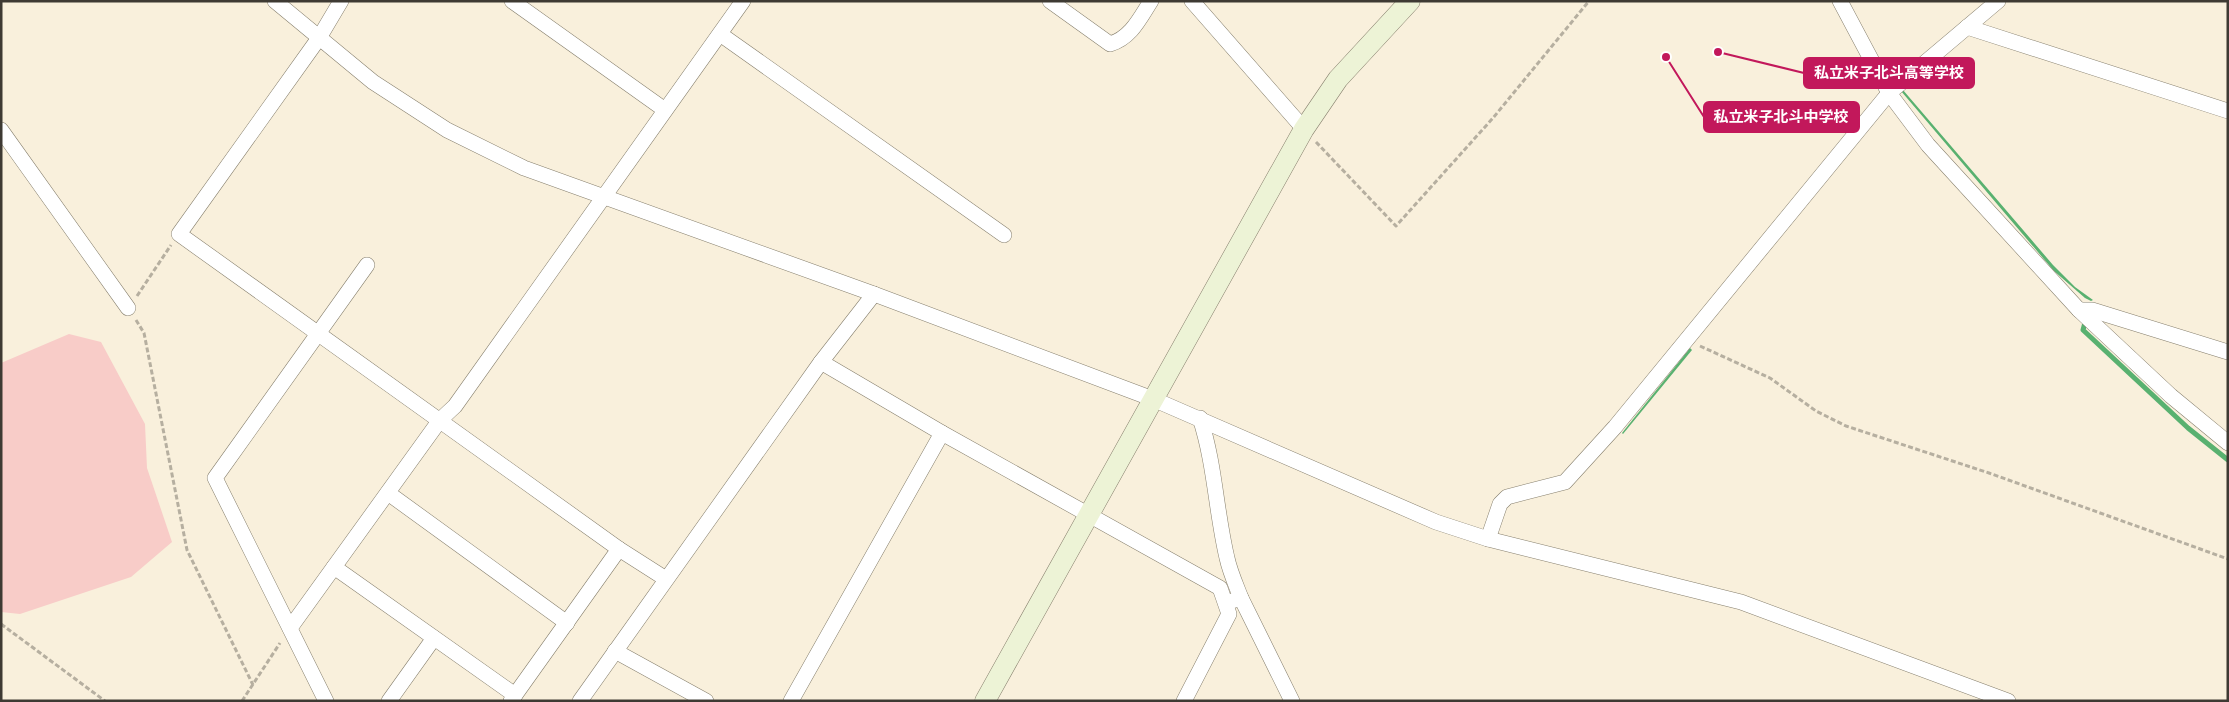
<svg xmlns="http://www.w3.org/2000/svg" width="2229" height="702" viewBox="0 0 2229 702" font-family="Roboto,'Noto Sans JP',sans-serif">
<style>
.green{fill:#f8ccc8}
.water{fill:#59b170}
.lines{fill:none;stroke-linecap:round;stroke-linejoin:round}
.stream{stroke:#59b170;stroke-width:5}
.street-casing{stroke:#867f6d;stroke-width:16}
.secondary-casing{stroke:#867f6d;stroke-width:21}
.path{stroke:#b6afa0;stroke-width:3;stroke-dasharray:5 2.5;stroke-linecap:butt}
.street{stroke:#fff;stroke-width:15}
.secondary{stroke:#edf3d6;stroke-width:20}
.leader{fill:none;stroke:#c2185b;stroke-width:2}
.callout-dot{fill:#c2185b;stroke:#fff;stroke-width:2}
.callout{fill:#c2185b;stroke:#c2185b;stroke-width:2}
.callout-label{font-size:15px;text-anchor:middle;font-weight:bold;fill:#fff}
</style>
<rect width="100%" height="100%" fill="#f9f0dc"/>
<path class="green" d="M 69,334 L 101,342 L 145,424 L 147,468 L 172,542 L 131,577 L 20,614 L 1,612 L 1,363 Z"/>
<g class="water">
<path d="M 1903,90 L 2053,265 L 2075,287 L 2093,300 L 2091,301 L 2085,298 L 2054,271 L 1901,91 Z"/>
<path d="M 1690,348 L 1692,350 L 1623,434 L 1622,433 Z"/>
</g>
<g class="lines">
<path class="stream" d="M 2086,319 L 2083,330 L 2188,428 L 2228,460"/>
<g class="street-casing">
<g id="street">
<path d="M 275,1 L 373,82 L 447,130 L 524,168 L 874,294 L 1153,399 L 1436,522 L 1488,539 L 1741,602 L 2008,701"/>
<path d="M 341,1 L 319,38 L 179,234 L 619,549 L 666,579"/>
<path d="M 512,1 L 665,110"/>
<path d="M 1050,1 L 1110,44 C 1131,38 1140,18 1151,1"/>
<path d="M 1192,1 L 1304,129"/>
<path d="M 1840,1 L 1889,93 L 1928,145 L 2079,310 L 2171,396 L 2228,443"/>
<path d="M 1967,27 L 2228,111"/>
<path d="M 720,34 L 1004,235"/>
<path d="M 1,130 L 128,308"/>
<path d="M 2079,310 L 2092,310 L 2228,352"/>
<path d="M 821,362 L 942,433 L 1220,588 L 1229,614 L 1184,701"/>
<path d="M 1200,418 C 1215,464 1216,512 1227,558 C 1230,572 1236,585 1241,598"/>
<path d="M 388,493 L 567,623"/>
<path d="M 1488,539 L 1500,504 L 1507,497 L 1565,482 L 1615,427 L 1889,93 L 1998,1"/>
<path d="M 334,567 L 515,695 L 511,701"/>
<path d="M 1232,601 L 1241,598 L 1292,701"/>
<path d="M 290,628 L 440,420 L 455,406 L 743,1"/>
<path d="M 615,651 L 706,701"/>
<path d="M 515,695 L 619,549"/>
<path d="M 326,701 L 215,478 L 367,265"/>
<path d="M 389,701 L 434,638"/>
<path d="M 580,701 L 821,362 L 874,294"/>
<path d="M 791,701 L 942,433"/>
</g>
</g>
<g class="secondary-casing">
<path id="secondary" d="M 985,701 L 1304,129 L 1338,79 L 1410,1"/>
</g>
<g class="path">
<path d="M 1316,142 L 1396,226 L 1493,118 L 1589,1"/>
<path d="M 137,296 L 171,245"/>
<path d="M 136,320 L 144,333 L 187,550 L 253,685"/>
<path d="M 1700,346 L 1770,378 L 1816,411 L 1846,426 L 1989,473 L 2228,559"/>
<path d="M 1,624 L 105,701"/>
<path d="M 242,701 L 280,643"/>
</g>
<use href="#street" class="street"/>
<use href="#secondary" class="secondary"/>
</g>
<path class="leader" d="M1718 52L1804 73M1666 57L1704 117"/>
<g class="callout-dot">
<circle cx="1718" cy="52" r="5"/>
<circle cx="1666" cy="57" r="5"/>
</g>
<g class="callout">
<rect x="1804" y="58" width="170" height="30" rx="5"/>
<rect x="1704" y="102" width="155" height="30" rx="5"/>
</g>
<g class="callout-label">
<text x="1889" y="78">私立米子北斗高等学校</text>
<text x="1781" y="122">私立米子北斗中学校</text>
</g>
<rect width="2229" height="702" fill="none" stroke="#3e3a33" stroke-width="5"/>
</svg>
